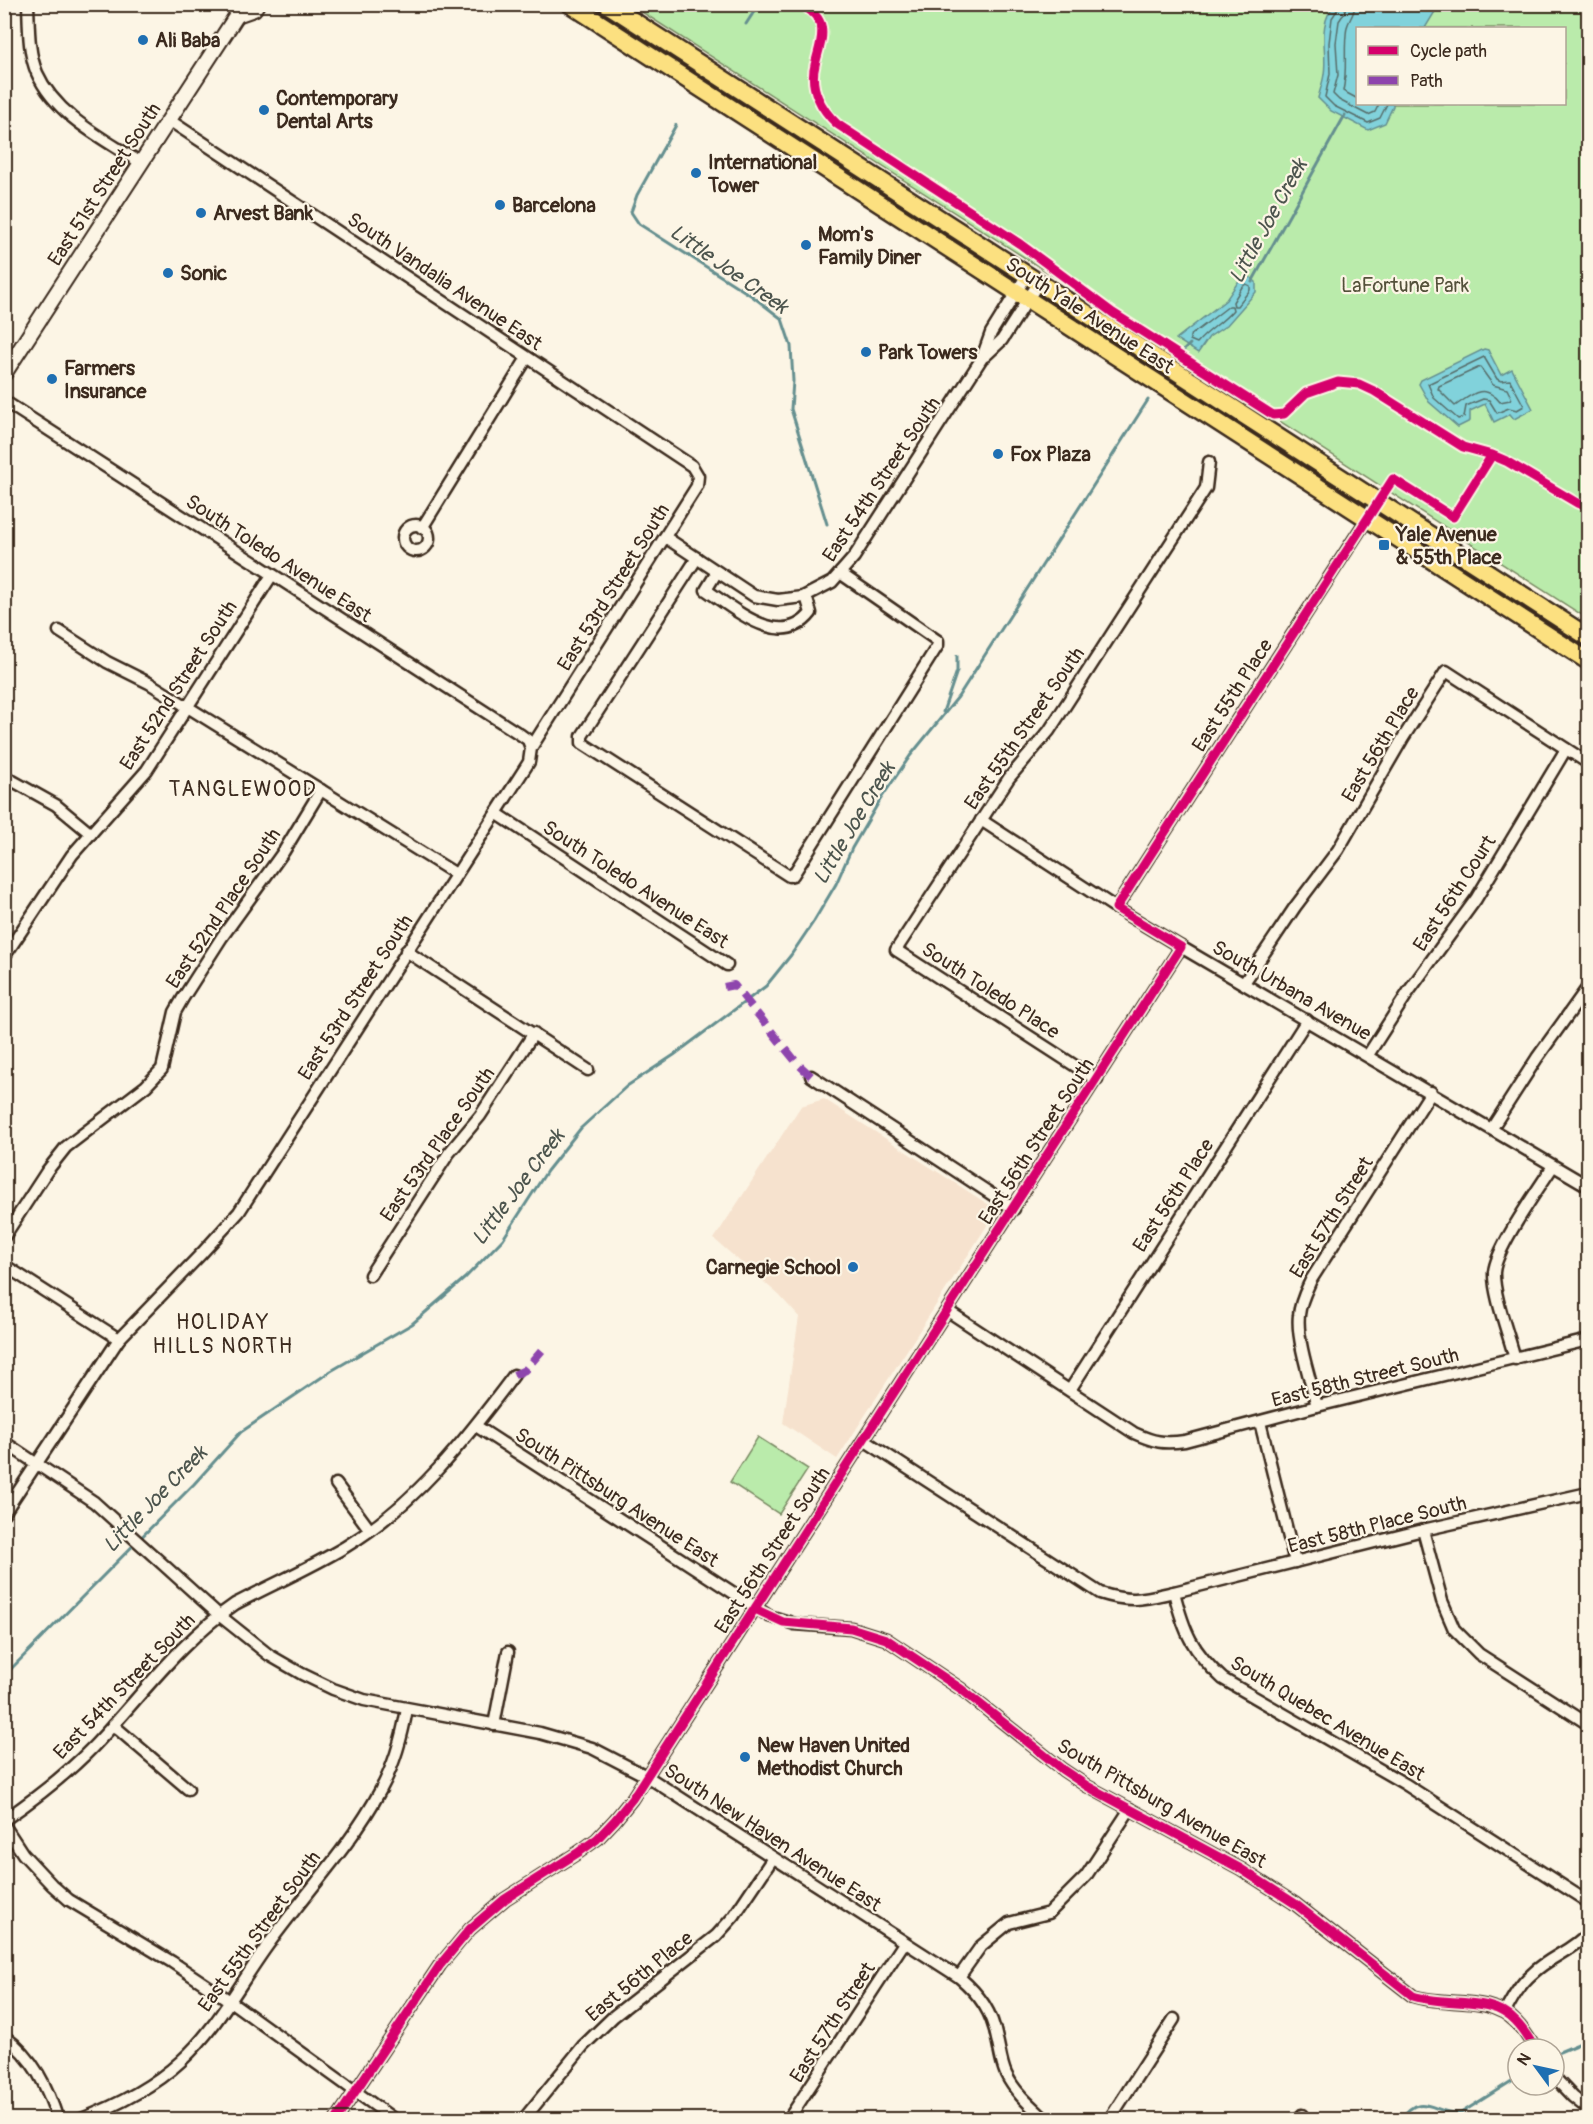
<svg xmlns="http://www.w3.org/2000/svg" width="1593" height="2124" viewBox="0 0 1593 2124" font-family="Pangolin,sans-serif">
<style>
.built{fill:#f6e2ce}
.green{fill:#baebab;stroke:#7a8a64;stroke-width:1.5;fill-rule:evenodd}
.water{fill:#81d2db;stroke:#658f8f;stroke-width:1.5}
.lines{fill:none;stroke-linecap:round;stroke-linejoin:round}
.shore{stroke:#576d6a;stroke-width:1.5}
.stream{stroke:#658f8f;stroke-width:3}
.street-casing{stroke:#3b2a1e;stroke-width:15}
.secondary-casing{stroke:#3b2a1e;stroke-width:18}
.primary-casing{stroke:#3b2a1e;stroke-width:21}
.street{stroke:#fcf5e5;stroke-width:10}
.secondary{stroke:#fcf5e5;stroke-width:14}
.primary{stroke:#fce080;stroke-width:16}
.quiet{stroke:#8e44ad;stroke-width:8;stroke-dasharray:15 8;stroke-linecap:butt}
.cycleway-casing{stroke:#fcf5e5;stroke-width:13}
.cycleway{stroke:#d6006c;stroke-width:9}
.poi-dot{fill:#1f6fb2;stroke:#fcf5e5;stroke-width:2}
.labels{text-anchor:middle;stroke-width:4.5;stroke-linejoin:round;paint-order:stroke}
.poi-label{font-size:20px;font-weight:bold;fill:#3b2a1e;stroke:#fcf5e5;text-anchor:start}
.street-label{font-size:20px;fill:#3b2a1e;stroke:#fcf5e5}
.park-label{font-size:20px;fill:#54513a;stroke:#fcf5e5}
.water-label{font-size:21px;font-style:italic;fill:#4c544d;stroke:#fcf5e5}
.neighbourhood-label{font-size:21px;letter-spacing:1.5px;fill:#3b2a1e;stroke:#fcf5e5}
</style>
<rect width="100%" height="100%" fill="#fcf5e5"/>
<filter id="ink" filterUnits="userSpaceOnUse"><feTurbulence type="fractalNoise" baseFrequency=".0167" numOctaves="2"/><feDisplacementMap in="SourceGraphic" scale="12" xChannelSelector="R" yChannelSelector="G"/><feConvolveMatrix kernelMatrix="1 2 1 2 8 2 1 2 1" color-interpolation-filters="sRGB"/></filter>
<g filter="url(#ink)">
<path class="built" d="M 824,1099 L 997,1210 L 837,1459 L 783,1423 L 799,1317 L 779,1295 L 714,1239 L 801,1106 Z"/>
<g class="green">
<path d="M 631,5 L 1588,5 L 1588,619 ZM 1358,28 L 1564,28 L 1564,104 L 1358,104 Z"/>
<path d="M 758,1437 L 808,1469 L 779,1514 L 730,1482 Z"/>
</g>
<g class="water">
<path d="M 1335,4 L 1439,5 L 1425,28 L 1358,28 L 1358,104 L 1393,104 L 1393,106 L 1385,123 L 1368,130 L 1331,111 L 1318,98 C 1320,90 1323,82 1324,74 C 1328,50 1316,26 1335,4 Z"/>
<path d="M 1250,277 L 1256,282 L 1256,292 L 1227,325 L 1209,337 L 1198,353 L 1176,339 L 1226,300 L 1238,282 Z"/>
<path d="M 1484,349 L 1488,350 L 1501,375 L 1512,369 L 1533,409 L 1514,419 L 1510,414 L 1494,422 L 1485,404 L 1470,411 L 1470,421 L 1458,427 L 1429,402 L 1419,384 L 1421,380 Z"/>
</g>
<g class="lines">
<g class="shore">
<path d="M 1339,4 L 1338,9 L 1332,18 L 1329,43 L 1330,74 L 1325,97 L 1334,106 L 1368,123 L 1380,118 L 1387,104"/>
<path d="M 1346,4 L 1345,12 L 1339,21 L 1336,43 L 1338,75 L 1333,94 L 1339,100 L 1368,115 L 1375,112 L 1379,104"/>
<path d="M 1355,4 C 1355,14 1349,19 1347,27 C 1343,48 1348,69 1343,91 L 1358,99"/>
<path d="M 1246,284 L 1250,286 L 1250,290 L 1237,306 L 1234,306 L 1233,302 L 1242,287 Z"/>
<path d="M 1229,306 L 1232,306 L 1233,310 C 1222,323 1208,330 1197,343 L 1190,340 L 1190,336 Z"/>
<path d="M 1484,357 L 1497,379 L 1501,381 L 1510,380 L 1524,406 L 1517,410 L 1509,408 L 1497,413 L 1489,400 L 1483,399 L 1466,406 L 1464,417 L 1458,419 L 1434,398 L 1428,384 Z"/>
<path d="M 1480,367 L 1493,385 L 1507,389 L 1511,397 L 1510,400 L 1500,402 C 1484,382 1471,395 1455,406 L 1438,389 L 1439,386 Z"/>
</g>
<g class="stream">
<path d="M 746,24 L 759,4"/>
<path d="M 676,125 L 637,195 L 631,212 L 639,224 L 752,296 L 782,319 L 791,346 L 793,381 L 791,409 L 827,524"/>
<path d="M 1252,282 L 1345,115"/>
<path d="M 1183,351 L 1190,344"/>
<path d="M 943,712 L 957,671 L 957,656"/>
<path d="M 4,1676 L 194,1484 L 241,1432 L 331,1371 L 412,1324 L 465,1278 L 503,1239 L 547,1171 L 581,1128 L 627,1086 L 674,1055 L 766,986 L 791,955 L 814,921 L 836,884 L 852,848 L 880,800 L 910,756 L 958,697 L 1148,400"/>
<path d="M 1557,2053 L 1588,2040"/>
<path d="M 1400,2120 C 1422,2088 1435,2116 1461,2113 L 1518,2077"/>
</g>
<g class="street-casing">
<g id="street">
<path d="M 28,4 C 29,27 28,52 37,73 C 56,116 104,139 141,163"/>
<path d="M 985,356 L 1002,340 L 1039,282"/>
<path d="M 4,401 L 521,735 L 528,740 L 531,748"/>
<circle cx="416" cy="538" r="13"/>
<path d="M 422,528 L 527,358"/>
<path d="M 665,537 L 754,596 L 778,600 L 803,597 L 832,582 L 854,557 L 982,358 L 991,333 L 1027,275"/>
<path d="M 697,558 L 582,736 L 582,743 L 789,876 L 793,875 L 938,645 L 938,641 L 840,573"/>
<path d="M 717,572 L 706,590 C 735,609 781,651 811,613 L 806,596"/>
<path d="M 59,631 L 107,662 L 149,683 L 456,874"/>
<path d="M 4,776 L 56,805 L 91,834"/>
<path d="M 496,813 L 727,965"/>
<path d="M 981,820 L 1116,908 L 1181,947 L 1588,1186"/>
<path d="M 1116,908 L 1378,502"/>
<path d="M 406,951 L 588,1070"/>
<path d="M 4,957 L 72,855 L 147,770 L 272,575"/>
<path d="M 1244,983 L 1295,907 L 1338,850 L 1403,738 L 1446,671 L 1588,763"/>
<path d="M 1368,1055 L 1409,991 L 1476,899 L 1566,749"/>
<path d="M 811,1076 L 1014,1209"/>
<path d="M 1097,1080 L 896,950 L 1009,778 L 1049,731 L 1206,488 L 1209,462"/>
<path d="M 1492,1128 L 1537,1058 L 1588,987"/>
<path d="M 4,1237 L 47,1171 L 66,1147 L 146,1086 L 162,1069 L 175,1012 L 183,998 L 222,937 L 284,851 L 321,790"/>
<path d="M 4,1265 L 119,1339"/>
<path d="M 370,1275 L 449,1153 L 480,1116 L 534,1033"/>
<path d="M 948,1311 L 1134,1433 C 1154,1442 1163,1444 1185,1441 L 1317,1406 L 1588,1340"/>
<path d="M 1515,1359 C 1509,1335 1493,1295 1494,1272 C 1496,1248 1539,1188 1553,1166"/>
<path d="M 1070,1390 L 1307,1020"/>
<path d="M 1317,1406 C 1311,1382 1296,1339 1299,1315 C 1300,1302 1306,1291 1311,1280 L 1431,1092"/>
<path d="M 1260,1422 L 1295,1562"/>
<path d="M 476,1426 L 769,1616 L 795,1624 L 851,1628 L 886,1639 L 961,1689 L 1063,1770 L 1087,1786 L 1241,1869 L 1294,1903 L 1413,1996 C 1446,2007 1490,1994 1516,2022 C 1524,2030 1530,2040 1535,2049"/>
<path d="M 864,1440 L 1100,1593 C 1131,1603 1143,1599 1174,1592 L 1423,1530 L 1588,1493"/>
<path d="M 4,1442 L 94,1502 L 219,1615 L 269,1655 L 302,1674 L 333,1689 L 364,1700 L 540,1733 L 592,1748 L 648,1777 L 959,1977 C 980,1995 992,2012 997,2039 C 1000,2051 1001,2063 1006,2074 C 1015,2093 1031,2106 1046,2120"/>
<path d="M 336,1484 L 370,1530"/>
<path d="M 4,1513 L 119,1339 L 202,1253 L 239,1212 L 529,762 L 531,748 L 697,486 L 698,476 L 692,466 L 169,120"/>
<path d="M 1423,1530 L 1442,1601 L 1454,1629 L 1479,1654 L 1588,1724"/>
<path d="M 1174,1592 C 1184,1632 1192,1651 1223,1679 L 1405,1784 L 1588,1902"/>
<path d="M 113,1725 L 188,1789"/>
<path d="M 494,1725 L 508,1652"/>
<path d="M 4,1820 C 36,1798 66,1775 93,1747 C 140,1698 179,1642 235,1604 C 271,1585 310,1568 345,1547 C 415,1505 466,1439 514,1375"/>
<path d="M 4,1825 L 23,1854 L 52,1885 L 69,1900 L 172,1962 L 230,2001 L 395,2120"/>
<path d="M 959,1977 L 981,1946 L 1009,1923 L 1049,1913 L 1086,1876 L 1130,1809"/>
<path d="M 1505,2012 C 1512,1999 1520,1984 1532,1974 C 1549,1957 1572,1951 1588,1933"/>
<path d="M 4,2036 C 34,2058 47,2086 58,2120"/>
<path d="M 1554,2077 L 1573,2097 L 1588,2109"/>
<path d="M 79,2120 C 116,2106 152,2088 181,2061 C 216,2029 238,1987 265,1949 C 301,1898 351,1846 380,1791 C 394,1766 402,1737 407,1709"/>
<path d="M 336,2120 L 440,1965 L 470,1929 L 505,1899 L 579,1852 L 597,1839 L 615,1820 L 632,1799 L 1181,947"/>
<path d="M 523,2120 L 583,2046 L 614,2016 L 716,1936 L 734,1916 L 773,1858"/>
<path d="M 788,2120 L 904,1943"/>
<path d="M 1109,2120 L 1174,2019"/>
<path d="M 1298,2120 L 1302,2115"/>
</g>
</g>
<g class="secondary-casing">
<g id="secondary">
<path d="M 237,15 L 254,9 L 257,4"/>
<path d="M 4,374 L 237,15 L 236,4"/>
</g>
</g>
<g class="primary-casing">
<g id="primary">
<path d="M 570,4 L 1588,661"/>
<path d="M 607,4 L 1588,637"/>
</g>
</g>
<use href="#street" class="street"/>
<use href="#secondary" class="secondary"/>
<use href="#primary" class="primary"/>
<g class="quiet">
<path d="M 650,4 L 665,7 L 678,4"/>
<path d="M 724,987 L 734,985 L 797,1063 L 811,1076"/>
<path d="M 514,1375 L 525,1370 L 545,1347"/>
</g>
<g class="cycleway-casing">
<g id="cycleway">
<path d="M 801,4 C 832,22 821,39 815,65 C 809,88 821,109 837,124 L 1020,244 L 1113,313 L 1273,415 L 1284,414 L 1306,393 L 1338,382 L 1359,384 L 1374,391 L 1463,447 L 1492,455 L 1506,461 L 1577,503 L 1588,507"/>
<path d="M 755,1609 L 783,1622 L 851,1628 L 886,1639 L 961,1689 L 1063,1770 L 1087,1786 L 1241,1869 L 1294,1903 L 1413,1996 C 1446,2007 1490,1994 1516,2022 C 1524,2030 1530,2040 1535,2049"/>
<path d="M 336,2120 L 440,1965 L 470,1929 L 505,1899 L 579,1852 L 597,1839 L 615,1820 L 632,1799 L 1181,947 L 1116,908 L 1393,479 L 1453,517 L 1492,455"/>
</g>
</g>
<use href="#cycleway" class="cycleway"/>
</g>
</g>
<g class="poi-dot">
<circle cx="143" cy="40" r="6"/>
<circle cx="264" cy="110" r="6"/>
<circle cx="696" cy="173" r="6"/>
<circle cx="500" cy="205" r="6"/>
<circle cx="201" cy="213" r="6"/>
<circle cx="806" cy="245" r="6"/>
<circle cx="168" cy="273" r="6"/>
<circle cx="866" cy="352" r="6"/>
<circle cx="52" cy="379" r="6"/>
<circle cx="998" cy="454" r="6"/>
<rect x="1378" y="539" width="12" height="12" rx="3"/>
<circle cx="853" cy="1267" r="6"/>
<circle cx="745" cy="1757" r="6"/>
</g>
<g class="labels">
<g class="poi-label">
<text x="155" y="47">Ali Baba</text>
<text x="276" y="105">Contemporary<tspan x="276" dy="23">Dental Arts</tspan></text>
<text x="708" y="169">International<tspan x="708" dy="23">Tower</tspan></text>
<text x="512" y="212">Barcelona</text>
<text x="213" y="220">Arvest Bank</text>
<text x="818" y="241">Mom's<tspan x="818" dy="23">Family Diner</tspan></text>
<text x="180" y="280">Sonic</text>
<text x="878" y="359">Park Towers</text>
<text x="64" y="375">Farmers<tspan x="64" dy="23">Insurance</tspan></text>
<text x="1010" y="461">Fox Plaza</text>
<text x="1396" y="541">Yale Avenue<tspan x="1396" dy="23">&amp; 55th Place</tspan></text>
<text x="841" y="1274" text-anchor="end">Carnegie School</text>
<text x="757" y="1752">New Haven United<tspan x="757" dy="23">Methodist Church</tspan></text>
</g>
<g class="street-label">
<text transform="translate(104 184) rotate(-57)" y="7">East 51st Street South</text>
<text transform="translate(445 281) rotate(34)" y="7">South Vandalia Avenue East</text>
<text transform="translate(1090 315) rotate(33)" y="7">South Yale Avenue East</text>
<text transform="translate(881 479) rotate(-56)" y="7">East 54th Street South</text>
<text transform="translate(279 558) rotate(33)" y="7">South Toledo Avenue East</text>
<text transform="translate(613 587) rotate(-58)" y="7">East 53rd Street South</text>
<text transform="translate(178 685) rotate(-57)" y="7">East 52nd Street South</text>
<text transform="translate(1232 695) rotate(-57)" y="7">East 55th Place</text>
<text transform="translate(1024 728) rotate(-55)" y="7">East 55th Street South</text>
<text transform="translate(1380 744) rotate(-59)" y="7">East 56th Place</text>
<text transform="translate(636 884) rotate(33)" y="7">South Toledo Avenue East</text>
<text transform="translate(1454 893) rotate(-57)" y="7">East 56th Court</text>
<text transform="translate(223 908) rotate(-56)" y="7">East 52nd Place South</text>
<text transform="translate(991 990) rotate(33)" y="7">South Toledo Place</text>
<text transform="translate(1292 990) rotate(30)" y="7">South Urbana Avenue</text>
<text transform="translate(355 997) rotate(-57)" y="7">East 53rd Street South</text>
<text transform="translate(1036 1141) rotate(-57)" y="7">East 56th Street South</text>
<text transform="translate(437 1144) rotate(-55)" y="7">East 53rd Place South</text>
<text transform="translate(1173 1195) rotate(-57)" y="7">East 56th Place</text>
<text transform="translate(1331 1217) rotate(-58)" y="7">East 57th Street</text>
<text transform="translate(1365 1377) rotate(-14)" y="7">East 58th Street South</text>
<text transform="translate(617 1497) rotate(33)" y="7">South Pittsburg Avenue East</text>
<text transform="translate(1377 1524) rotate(-14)" y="7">East 58th Place South</text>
<text transform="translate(772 1550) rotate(-57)" y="7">East 56th Street South</text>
<text transform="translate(124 1686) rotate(-46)" y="7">East 54th Street South</text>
<text transform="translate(1328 1718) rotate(31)" y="7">South Quebec Avenue East</text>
<text transform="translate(1162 1803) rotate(30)" y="7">South Pittsburg Avenue East</text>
<text transform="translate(773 1837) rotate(33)" y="7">South New Haven Avenue East</text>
<text transform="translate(259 1931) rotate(-54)" y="7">East 55th Street South</text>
<text transform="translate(639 1976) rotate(-39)" y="7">East 56th Place</text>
<text transform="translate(832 2022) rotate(-57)" y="7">East 57th Street</text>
</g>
<g class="park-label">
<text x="1405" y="292">LaFortune Park</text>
</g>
<g class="water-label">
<text transform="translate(1268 221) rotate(-61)" y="7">Little Joe Creek</text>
<text transform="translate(729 269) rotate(35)" y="7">Little Joe Creek</text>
<text transform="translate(854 823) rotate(-59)" y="7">Little Joe Creek</text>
<text transform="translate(518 1187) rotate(-53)" y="7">Little Joe Creek</text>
<text transform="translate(155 1499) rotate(-46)" y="7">Little Joe Creek</text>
</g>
<g class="neighbourhood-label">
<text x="243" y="796">TANGLEWOOD</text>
<text x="223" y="1329">HOLIDAY<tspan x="223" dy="24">HILLS NORTH</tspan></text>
</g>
</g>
<rect width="1593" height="2124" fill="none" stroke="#fcf5e5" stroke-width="24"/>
<rect x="12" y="12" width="1569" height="2100" fill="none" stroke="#3b2a1e" stroke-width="2" filter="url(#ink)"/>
<rect x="1356" y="27" width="210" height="78" fill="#fcf5e5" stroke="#afa495" stroke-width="1.5"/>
<rect x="1368" y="46" width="30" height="9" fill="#d6006c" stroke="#afa495" stroke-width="1.5"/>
<text x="1410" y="57" font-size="18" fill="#3b2a1e">Cycle path</text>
<rect x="1368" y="76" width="30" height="9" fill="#8e44ad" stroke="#afa495" stroke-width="1.5"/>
<text x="1410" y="87" font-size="18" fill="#3b2a1e">Path</text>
<g transform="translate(1536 2067) rotate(303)"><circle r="28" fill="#fcf5e5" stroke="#afa495" stroke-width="1.5"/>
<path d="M0-4.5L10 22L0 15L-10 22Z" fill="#1f6fb2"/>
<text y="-9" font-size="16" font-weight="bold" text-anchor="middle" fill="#3b2a1e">N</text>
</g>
</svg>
